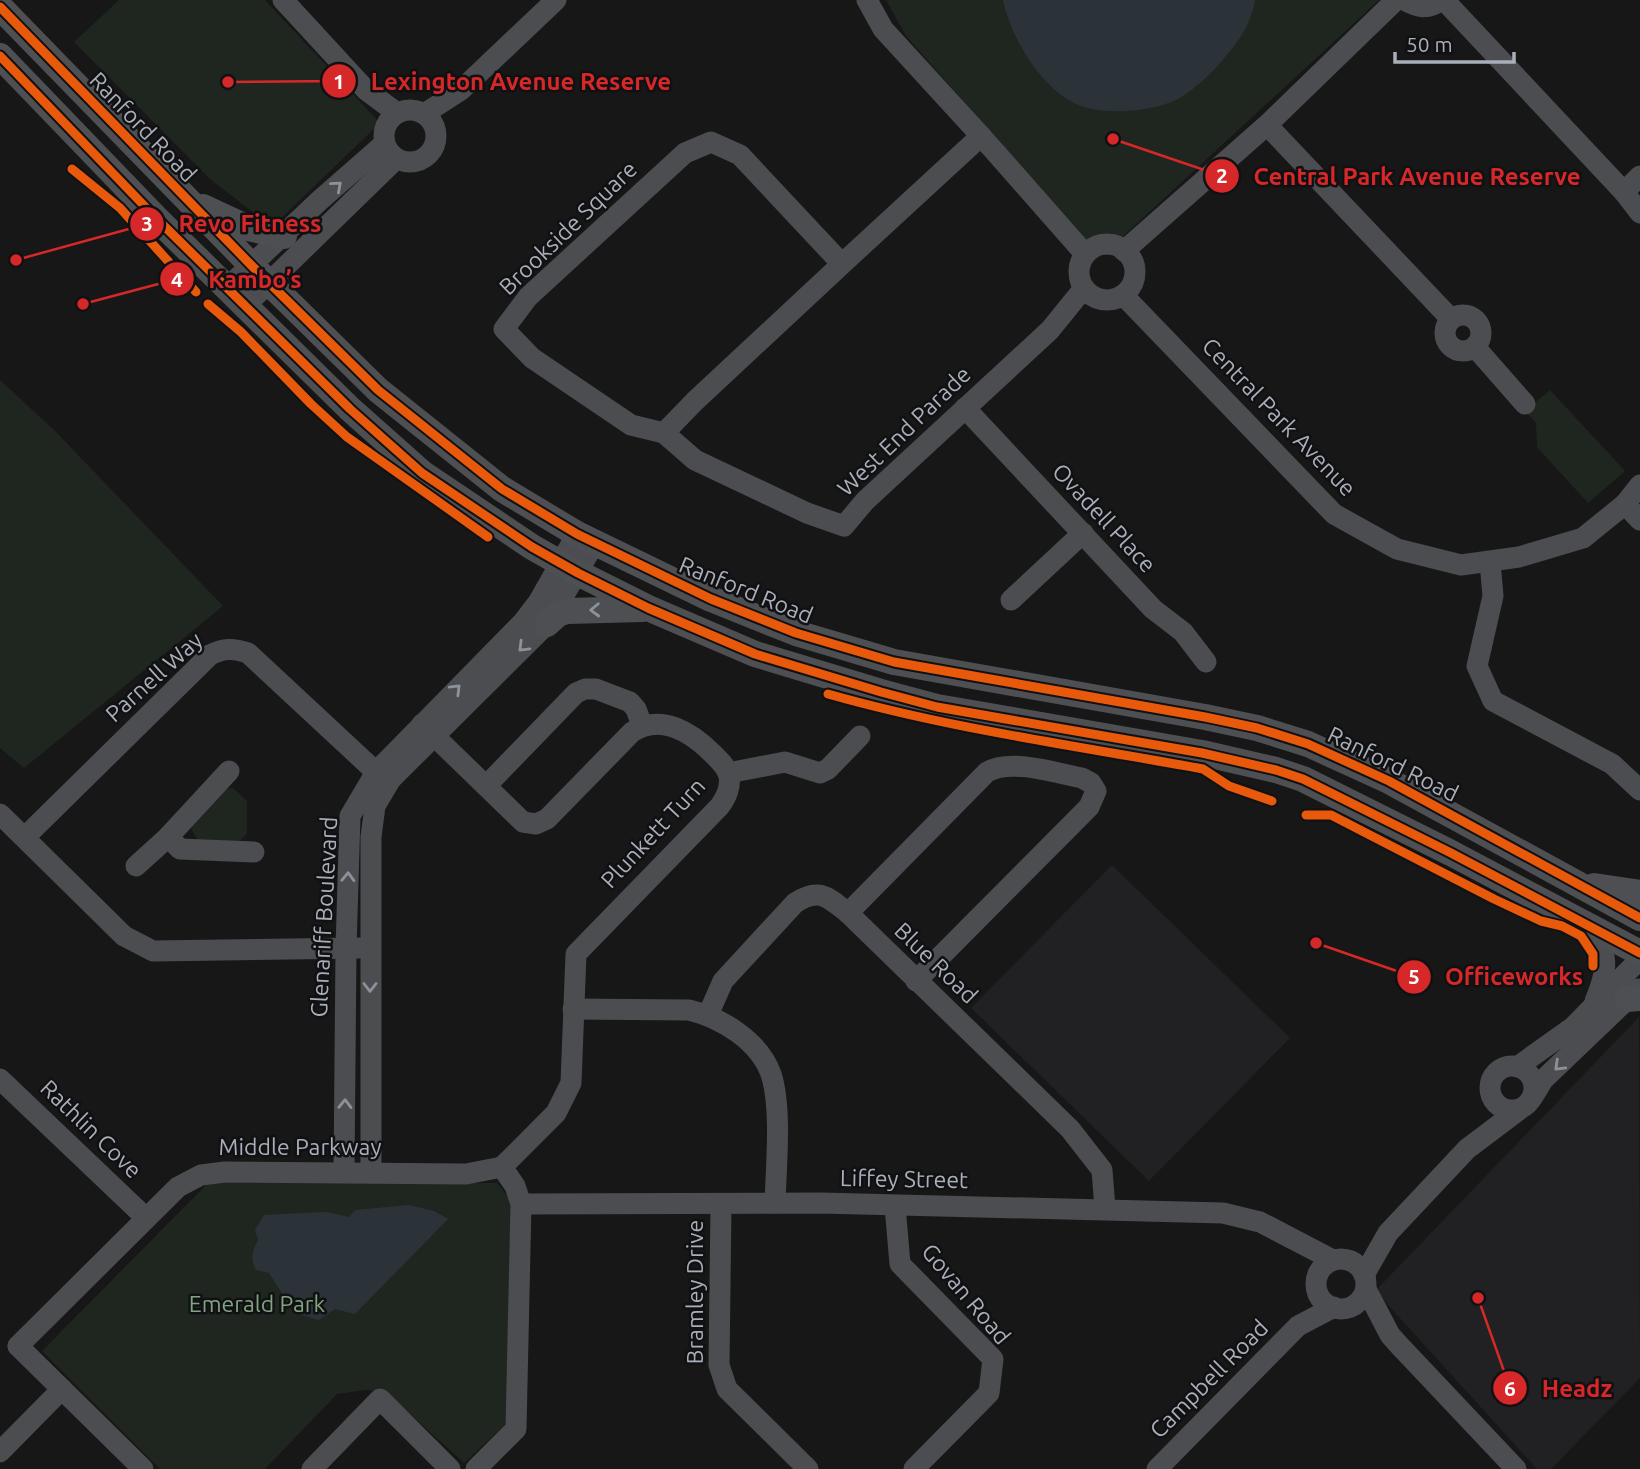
<svg xmlns="http://www.w3.org/2000/svg" width="1640" height="1469" viewBox="0 0 1640 1469" font-family="Ubuntu,sans-serif">
<style>
.built{fill:#212123}
.green{fill:#1f2620}
.water{fill:#2b3339}
.lines{fill:none;stroke-linecap:round;stroke-linejoin:round}
.minor{stroke:#4b4d50;stroke-width:21}
.major{stroke:#4d4f52;stroke-width:26}
.cycleway-casing{stroke:#111113;stroke-width:13}
.cycleway{stroke:#e8590c;stroke-width:9}
.oneway{stroke:#8d9299}
.labels{text-anchor:middle;stroke-width:5;stroke-linejoin:round;paint-order:stroke}
.street-label{font-size:23px;fill:#a9afb8;stroke:#111113}
.park-label{font-size:23px;fill:#81a380;stroke:#111113}
.leader{fill:none;stroke:#d62828;stroke-width:2.5}
.callout-dot{fill:#d62828;stroke:#111113;stroke-width:2.5}
.mark-label{font-size:21px;text-anchor:middle;font-weight:bold;fill:#fff}
.callout-label{font-size:24px;text-anchor:middle;font-weight:bold;fill:#d62828;stroke:#111113;stroke-width:5;stroke-linejoin:round;paint-order:stroke}
</style>
<rect width="100%" height="100%" fill="#171717"/>
<g class="built">
<path d="M 1112,865 L 1290,1038 L 1149,1181 L 971,1008 Z"/>
<path d="M 1639,1017 L 1640,1378 L 1551,1469 L 1537,1469 L 1379,1295 L 1379,1287 Z"/>
</g>
<g class="green">
<path d="M 119,0 L 265,0 L 380,123 L 272,227 L 210,179 L 74,42 Z"/>
<path d="M 886,0 L 1379,0 L 1118,241 L 1089,243 L 906,36 Z"/>
<path d="M 0,380 L 55,431 L 223,606 L 24,768 L 0,748 Z"/>
<path d="M 1550,390 L 1625,471 L 1588,503 L 1537,447 L 1536,423 L 1525,411 Z"/>
<path d="M 233,788 L 247,801 L 247,834 L 238,842 L 199,842 L 190,827 L 224,789 Z"/>
<path d="M 209,1182 L 497,1183 L 515,1205 L 507,1423 L 464,1463 L 386,1392 L 366,1390 L 337,1394 L 265,1469 L 160,1469 L 42,1351 Z"/>
</g>
<g class="water">
<path d="M 1003,0 L 1255,0 C 1251,26 1236,45 1219,64 C 1209,76 1196,87 1183,96 C 1158,112 1101,117 1074,103 C 1039,85 1011,37 1003,0 Z"/>
<path d="M 409,1205 L 434,1211 L 448,1219 L 355,1314 L 335,1309 L 319,1320 L 295,1313 L 269,1273 L 256,1270 C 250,1259 252,1251 258,1240 L 255,1230 L 264,1215 L 326,1212 L 349,1217 L 355,1210 Z"/>
</g>
<g class="lines">
<g class="minor">
<path d="M 283,0 L 366,90 L 397,113"/>
<path d="M 867,0 L 883,29 L 981,136 L 1085,254"/>
<path d="M 1404,0 C 1418,8 1428,10 1442,0"/>
<path d="M 1444,0 L 1624,192 L 1640,213"/>
<circle cx="410" cy="136" r="26"/>
<path d="M 424,114 L 461,90 L 556,0"/>
<path d="M 1267,125 L 1451,319"/>
<path d="M 1624,192 L 1640,176"/>
<circle cx="1107" cy="272" r="28"/>
<path d="M 1124,251 L 1267,125 L 1396,0"/>
<path d="M 842,264 L 695,401 L 664,433 L 631,425 L 532,358 L 504,329 L 528,297 L 685,153 L 711,142 L 740,155 L 842,264 L 981,136"/>
<path d="M 228,287 L 319,201 L 384,144"/>
<path d="M 1123,295 L 1334,514 L 1397,549 L 1461,565 L 1519,557 L 1583,538 L 1625,504 L 1640,485"/>
<path d="M 246,305 L 396,159"/>
<circle cx="1463" cy="333" r="18"/>
<path d="M 1475,347 L 1525,404"/>
<path d="M 965,408 L 1153,609 L 1183,632 L 1206,662"/>
<path d="M 664,433 L 695,460 L 807,513 L 844,526 L 865,501 L 1050,330 L 1084,288"/>
<path d="M 1625,504 L 1640,520"/>
<path d="M 1490,562 L 1493,596 L 1477,666 L 1493,701 L 1612,764 L 1640,790"/>
<path d="M 1011,600 L 1083,533"/>
<path d="M 422,724 L 523,822 L 536,824 L 547,819 L 632,732 C 661,713 691,732 713,754 C 719,760 727,767 729,776 C 731,788 726,797 720,806 L 576,954 L 571,1083 L 556,1113 L 502,1167"/>
<path d="M 728,773 L 785,762 L 820,773 L 828,769 L 860,736"/>
<path d="M 486,786 L 576,693 L 585,689 L 596,689 L 630,702 L 636,709 L 642,725"/>
<path d="M 0,814 L 124,936 L 153,951 L 361,948"/>
<path d="M 25,837 L 210,655 C 224,648 233,648 248,653 L 376,772 L 388,777"/>
<path d="M 168,837 L 180,849 L 254,852"/>
<path d="M 136,866 L 168,837 L 229,771"/>
<path d="M 848,913 L 987,772 C 1011,758 1055,773 1082,778 L 1091,783 L 1096,791 L 1089,807 L 916,981"/>
<path d="M 1585,927 C 1611,951 1608,970 1595,1001"/>
<path d="M 573,1009 L 689,1010 C 722,1018 759,1041 771,1074 C 782,1107 776,1168 775,1203"/>
<path d="M 708,1015 L 723,981 L 795,903 C 819,887 828,897 848,913 L 1070,1129 L 1102,1170 L 1105,1209"/>
<circle cx="1512" cy="1088" r="22"/>
<path d="M 1517,1067 L 1573,1027 L 1640,959"/>
<path d="M 0,1079 L 146,1218"/>
<path d="M 1532,1098 L 1543,1080 L 1638,989"/>
<path d="M 344,1172 L 346,949 L 350,816 L 376,772 L 523,622 L 539,601 L 577,534"/>
<path d="M 371,1173 L 371,837 L 375,806 L 391,779 L 547,624 L 594,544"/>
<path d="M 521,1204 L 821,1203 L 1223,1213 L 1260,1222 L 1333,1260"/>
<path d="M 721,1205 L 719,1365 L 727,1389 L 808,1469"/>
<path d="M 895,1206 L 900,1264 L 993,1359 L 989,1393 L 914,1469"/>
<circle cx="1341" cy="1284" r="25"/>
<path d="M 1364,1275 L 1388,1233 L 1467,1149 L 1520,1109"/>
<path d="M 1366,1289 L 1390,1335 L 1398,1344 L 1516,1469"/>
<path d="M 18,1346 L 178,1187 L 201,1175 L 225,1172 L 466,1174 L 502,1167 L 515,1186 L 521,1204 L 516,1429 L 476,1469"/>
<path d="M 18,1346 L 143,1469"/>
<path d="M 0,1452 L 62,1389"/>
<path d="M 312,1469 L 380,1399 L 450,1469"/>
<path d="M 1157,1469 L 1298,1326 L 1334,1307"/>
</g>
<g class="major">
<path d="M 0,7 L 252,266 L 378,390 L 502,489 L 577,534 L 711,599 L 796,633 L 894,662 L 1205,717 L 1257,728 L 1308,744 L 1389,781 L 1640,918"/>
<path d="M 0,56 L 156,218 L 350,409 L 422,473 L 532,547 L 578,573 L 648,608 L 755,654 L 881,692 L 937,707 L 1202,753 L 1276,770 L 1303,779 L 1451,853 L 1640,953"/>
<path d="M 203,207 L 248,228 L 284,236"/>
<path d="M 547,624 L 558,614 L 567,611 L 642,609"/>
<path d="M 1594,886 L 1640,893"/>
<path d="M 1627,999 L 1640,998"/>
</g>
<g class="cycleway-casing">
<g id="cycleway">
<path d="M 0,7 L 252,266 L 378,390 L 502,489 L 577,534 L 711,599 L 796,633 L 894,662 L 1205,717 L 1257,728 L 1308,744 L 1389,781 L 1640,918"/>
<path d="M 0,56 L 156,218 L 350,409 L 422,473 L 532,547 L 578,573 L 648,608 L 755,654 L 881,692 L 937,707 L 1202,753 L 1276,770 L 1303,779 L 1451,853 L 1640,953"/>
<path d="M 72,169 L 120,208 L 196,292"/>
<path d="M 208,304 L 241,332 L 311,404 L 347,437 L 488,537"/>
<path d="M 828,694 C 951,729 1078,746 1203,769 L 1229,786 L 1272,801"/>
<path d="M 1306,815 L 1331,815 L 1494,899 L 1541,921 L 1562,926 L 1581,936 L 1593,954 L 1593,966"/>
</g>
</g>
<use href="#cycleway" class="cycleway"/>
</g>
<defs><path id="oneway-chevron" d="M-2-3.5L2.5 0L-2 3.5" fill="none" stroke-width="1.6" stroke-linecap="round" stroke-linejoin="round" transform="scale(1.75)"/></defs>
<g class="oneway">
<use href="#oneway-chevron" transform="translate(337 186) rotate(-41)"/>
<use href="#oneway-chevron" transform="translate(595 610) rotate(178)"/>
<use href="#oneway-chevron" transform="translate(523 647) rotate(135)"/>
<use href="#oneway-chevron" transform="translate(456 689) rotate(-45)"/>
<use href="#oneway-chevron" transform="translate(348 877) rotate(-88)"/>
<use href="#oneway-chevron" transform="translate(370 987) rotate(90)"/>
<use href="#oneway-chevron" transform="translate(1559 1066) rotate(136)"/>
<use href="#oneway-chevron" transform="translate(345 1104) rotate(-89)"/>
</g>
<g class="labels">
<g class="street-label">
<text transform="translate(143 127) rotate(46)" y="8">Ranford Road</text>
<text transform="translate(568 228) rotate(-44)" y="8">Brookside Square</text>
<text transform="translate(1279 417) rotate(46)" y="8">Central Park Avenue</text>
<text transform="translate(904 431) rotate(-44)" y="8">West End Parade</text>
<text transform="translate(1104 518) rotate(47)" y="8">Ovadell Place</text>
<text transform="translate(746 590) rotate(22)" y="8">Ranford Road</text>
<text transform="translate(154 677) rotate(-42)" y="8">Parnell Way</text>
<text transform="translate(1393 764) rotate(26)" y="8">Ranford Road</text>
<text transform="translate(653 833) rotate(-47)" y="8">Plunkett Turn</text>
<text transform="translate(324 917) rotate(-87)" y="8">Glenariff Boulevard</text>
<text transform="translate(936 963) rotate(44)" y="8">Blue Road</text>
<text transform="translate(91 1129) rotate(44)" y="8">Rathlin Cove</text>
<text x="300" y="1155">Middle Parkway</text>
<text transform="translate(904 1179) rotate(1)" y="8">Liffey Street</text>
<text transform="translate(695 1292) rotate(-90)" y="8">Bramley Drive</text>
<text transform="translate(966 1294) rotate(50)" y="8">Govan Road</text>
<text transform="translate(1209 1379) rotate(-45)" y="8">Campbell Road</text>
</g>
<g class="park-label">
<text x="257" y="1312">Emerald Park</text>
</g>
</g>
<path class="leader" d="M228 82L339 81M1113 139L1222 176M16 260L147 224M83 304L177 279M1316 943L1414 977M1478 1298L1510 1388"/>
<g class="callout-dot">
<circle cx="228" cy="82" r="7"/>
<circle cx="1113" cy="139" r="7"/>
<circle cx="16" cy="260" r="7"/>
<circle cx="83" cy="304" r="7"/>
<circle cx="1316" cy="943" r="7"/>
<circle cx="1478" cy="1298" r="7"/>
<circle cx="339" cy="81" r="18"/>
<circle cx="1222" cy="176" r="18"/>
<circle cx="147" cy="224" r="18"/>
<circle cx="177" cy="279" r="18"/>
<circle cx="1414" cy="977" r="18"/>
<circle cx="1510" cy="1388" r="18"/>
</g>
<g class="mark-label">
<text x="339" y="89">1</text>
<text x="1222" y="183">2</text>
<text x="147" y="231">3</text>
<text x="177" y="287">4</text>
<text x="1414" y="984">5</text>
<text x="1510" y="1396">6</text>
</g>
<g class="callout-label">
<text x="521" y="90">Lexington Avenue Reserve</text>
<text x="1417" y="185">Central Park Avenue Reserve</text>
<text x="250" y="232">Revo Fitness</text>
<text x="255" y="288">Kambo’s</text>
<text x="1514" y="985">Officeworks</text>
<text x="1577" y="1397">Headz</text>
</g>
<path d="M1395 52v10h119v-10" fill="none" stroke="#a9afb8" stroke-width="3.5"/>
<text x="1406" y="52" font-size="21" fill="#a9afb8" stroke="#111113" stroke-width="5" paint-order="stroke">50 m</text>
</svg>
